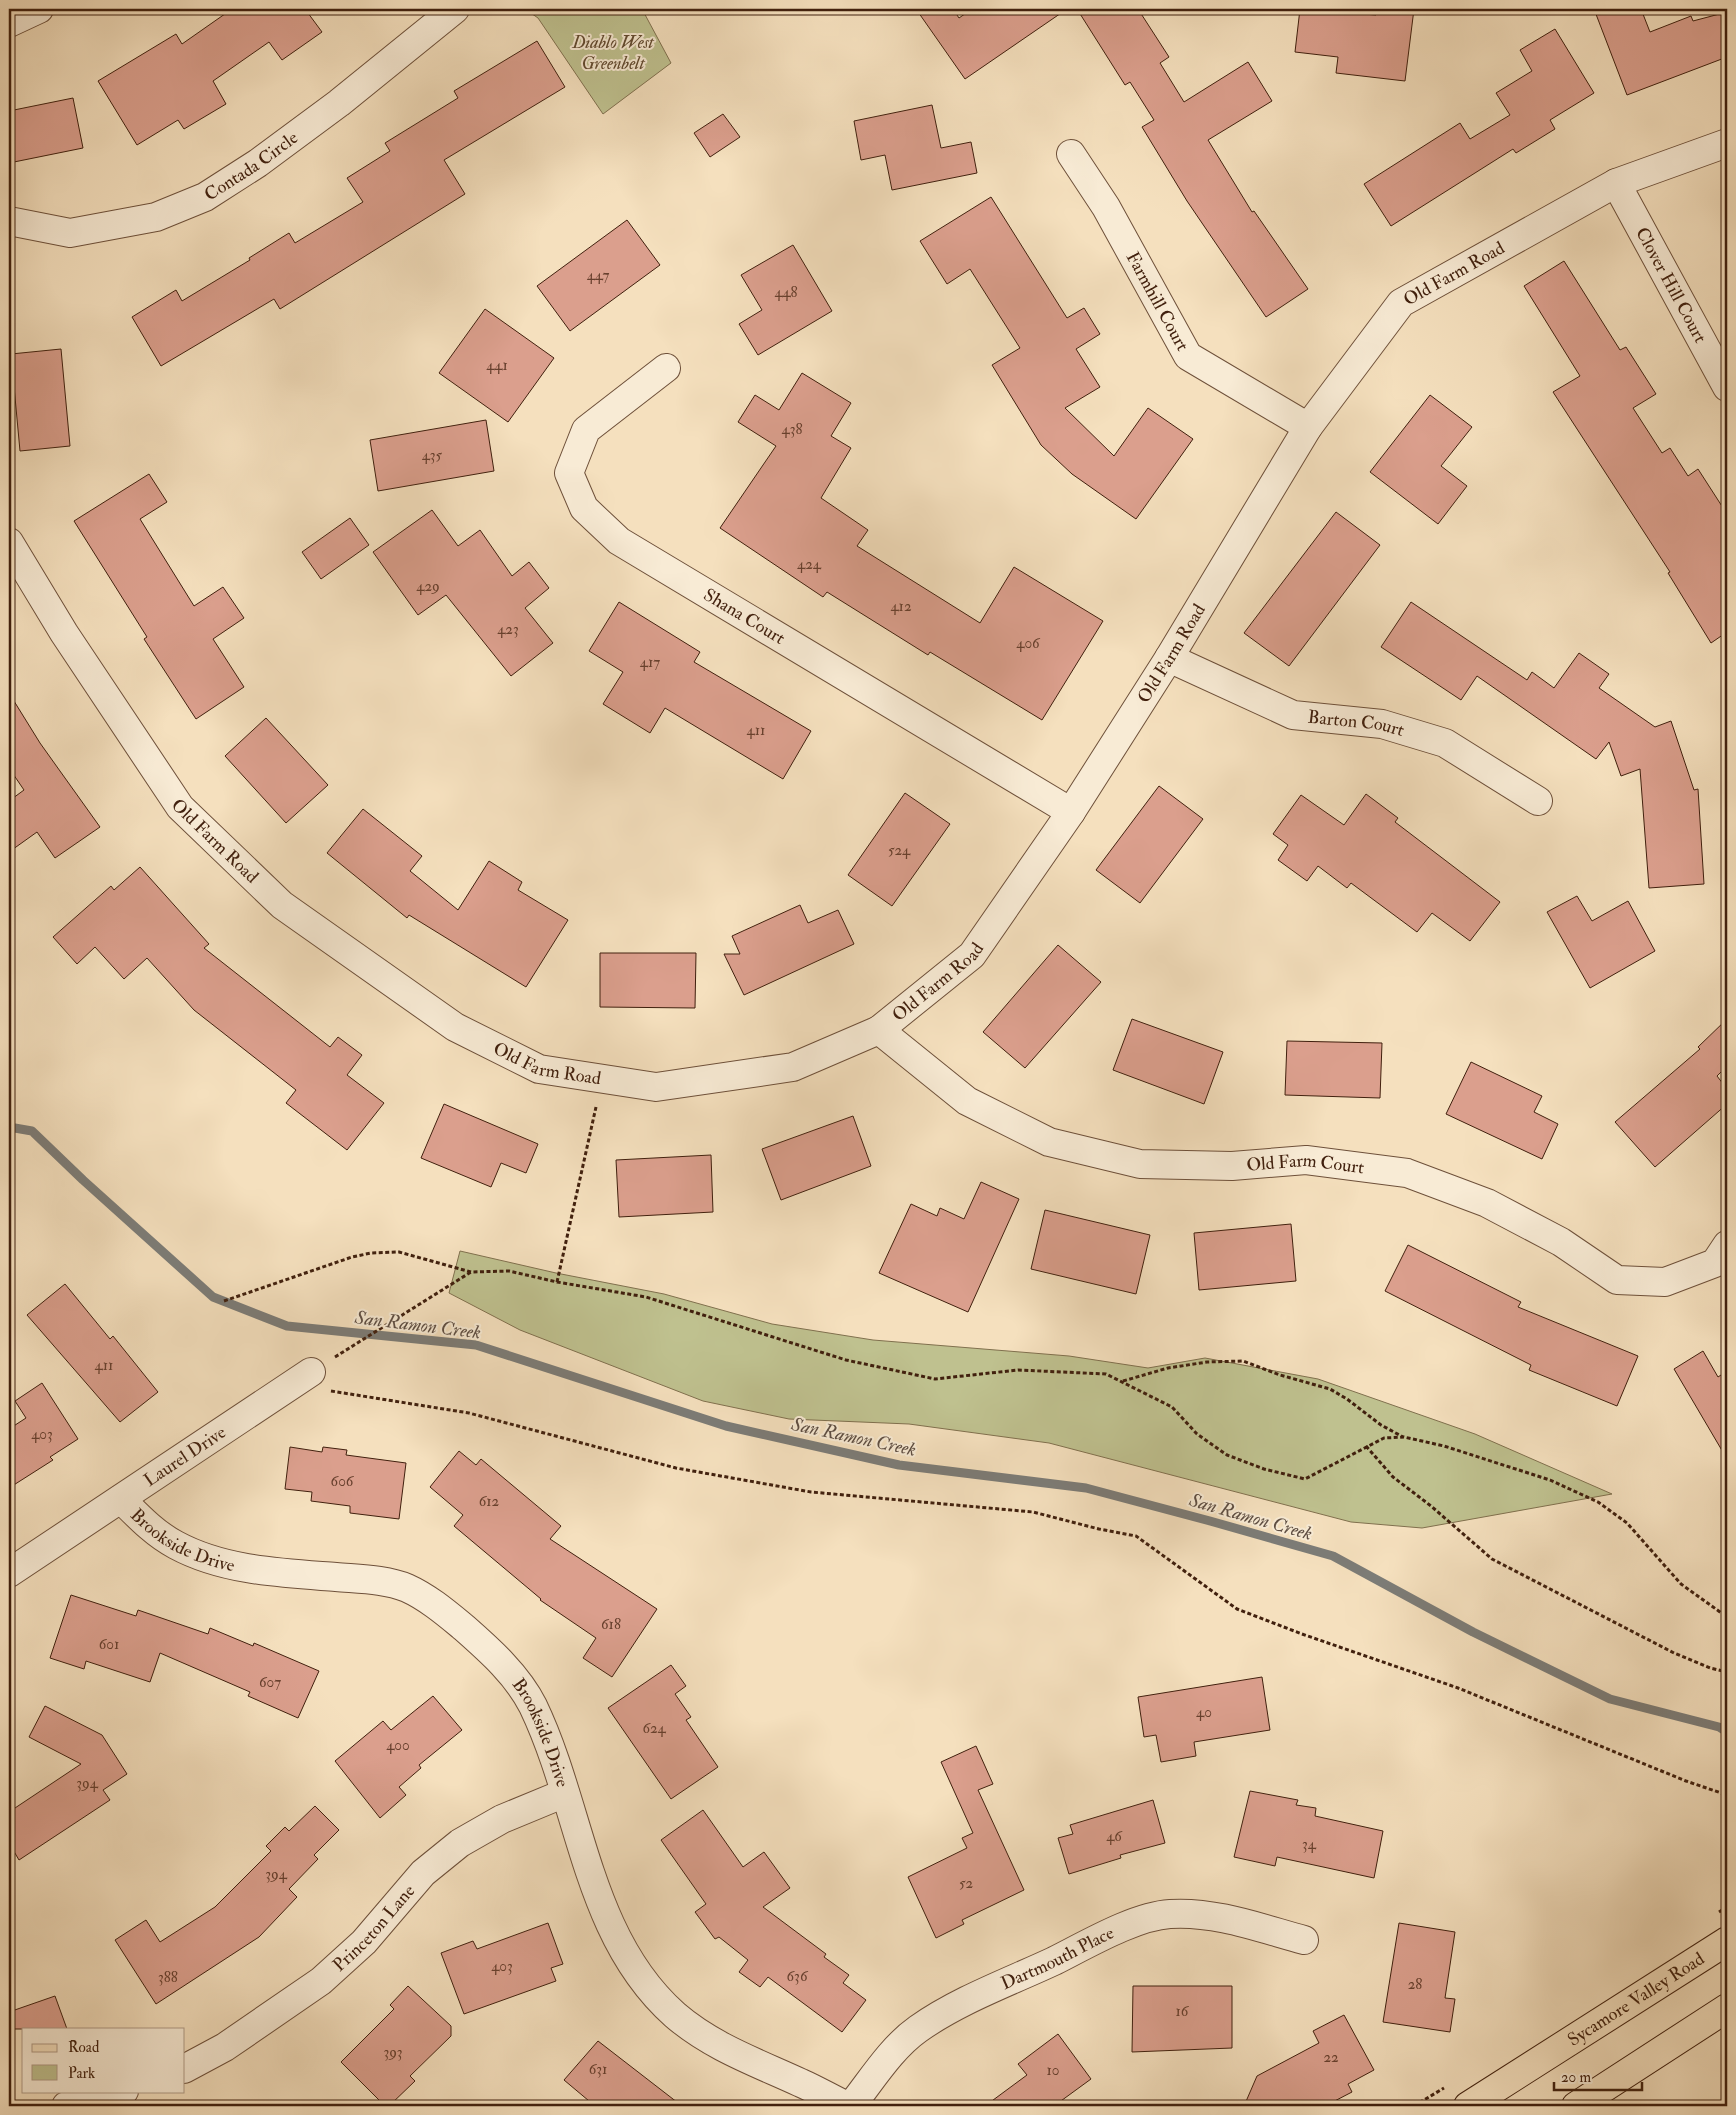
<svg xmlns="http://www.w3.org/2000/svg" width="1736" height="2115" viewBox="0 0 1736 2115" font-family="'IM FELL Double Pica',serif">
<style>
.green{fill:#bfc18f;stroke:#80704e}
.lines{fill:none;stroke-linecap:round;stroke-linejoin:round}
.stream{stroke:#7c7c77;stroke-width:9}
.building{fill:#db9f8d;stroke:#41200e}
.minor-casing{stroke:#6e503a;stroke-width:30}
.major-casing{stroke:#41200e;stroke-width:30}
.path{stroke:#41200e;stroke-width:3;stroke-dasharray:4 2.5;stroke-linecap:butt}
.minor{stroke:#f8ebd5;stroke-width:28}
.major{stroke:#f5e0be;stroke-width:28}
.labels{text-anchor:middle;stroke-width:4;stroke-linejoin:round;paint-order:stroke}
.number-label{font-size:15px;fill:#68402e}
.park-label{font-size:18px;font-style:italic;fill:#60482e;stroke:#f8ebd5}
.street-label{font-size:18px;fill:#41200e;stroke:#f8ebd5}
.water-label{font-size:19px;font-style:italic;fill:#5e4e43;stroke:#f8ebd5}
</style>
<rect width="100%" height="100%" fill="#f5e0be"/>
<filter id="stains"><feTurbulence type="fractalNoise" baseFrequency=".004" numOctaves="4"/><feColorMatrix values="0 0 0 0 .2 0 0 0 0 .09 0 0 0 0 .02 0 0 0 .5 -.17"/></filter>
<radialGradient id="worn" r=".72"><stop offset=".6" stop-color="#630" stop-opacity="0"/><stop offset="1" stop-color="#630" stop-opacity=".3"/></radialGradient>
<g class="green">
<path d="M 525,9 L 642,9 L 671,63 L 603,114 L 538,18 Z"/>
<path d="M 460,1251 L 556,1273 L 664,1294 L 772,1324 L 873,1340 L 1069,1356 L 1148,1368 L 1205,1358 L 1318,1379 L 1475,1434 L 1612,1494 L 1422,1528 L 1351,1522 L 1049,1443 L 909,1424 L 789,1419 L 703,1401 L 520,1330 L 449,1293 Z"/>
</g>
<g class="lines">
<path class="stream" d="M 9,1127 L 32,1131 L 83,1180 L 213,1297 L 287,1326 L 476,1345 L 726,1426 L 899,1465 L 1086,1488 L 1210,1521 L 1333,1556 L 1473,1632 L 1610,1699 L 1719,1727 L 1727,1732"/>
</g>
<g class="building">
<path d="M 232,9 L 305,9 L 322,32 L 282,60 L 269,42 L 213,81 L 226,104 L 184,129 L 178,120 L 137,145 L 98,81 L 176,34 L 182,44 Z"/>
<path d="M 916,9 L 953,9 L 959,18 L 972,9 L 1067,9 L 965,79 Z"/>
<path d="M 1077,9 L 1138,9 L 1169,57 L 1160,63 L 1184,102 L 1248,62 L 1272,101 L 1208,140 L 1252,212 L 1254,211 L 1308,289 L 1266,317 L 1187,201 L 1142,127 L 1154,120 L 1130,82 L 1125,85 Z"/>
<path d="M 1300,9 L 1376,15 L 1377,9 L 1414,9 L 1405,81 L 1336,73 L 1338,57 L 1295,52 Z"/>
<path d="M 1594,9 L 1641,9 L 1650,32 L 1691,16 L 1693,21 L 1727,12 L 1727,57 L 1627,95 Z"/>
<path d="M 1555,29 L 1594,93 L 1550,120 L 1555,129 L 1516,153 L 1513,149 L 1391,226 L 1364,184 L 1460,123 L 1470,139 L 1510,115 L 1496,93 L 1532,71 L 1520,50 Z"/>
<path d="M 537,41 L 565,87 L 444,160 L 465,194 L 280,309 L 274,299 L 161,366 L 132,317 L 176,290 L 182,301 L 250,260 L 249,258 L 289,233 L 295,243 L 363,202 L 347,178 L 390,151 L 385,143 L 458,98 L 454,91 Z"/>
<path d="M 73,98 L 83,148 L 9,163 L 9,111 Z"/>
<path d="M 932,105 L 941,148 L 971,142 L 977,173 L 892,190 L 885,155 L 861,160 L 854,121 Z"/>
<path d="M 723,114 L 740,137 L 710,157 L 694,133 Z"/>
<path d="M 991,197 L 1067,318 L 1084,308 L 1100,334 L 1076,349 L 1100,387 L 1065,408 L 1114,456 L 1148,408 L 1193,439 L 1136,519 L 1072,474 L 1041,445 L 992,365 L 1020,348 L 970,269 L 947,284 L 920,241 Z"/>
<path d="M 627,220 L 660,265 L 570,331 L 537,286 Z"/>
<path d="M 793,245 L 832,311 L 758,355 L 739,324 L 762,310 L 741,275 Z"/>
<path d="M 1564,261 L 1620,350 L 1626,347 L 1656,394 L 1633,408 L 1662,453 L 1670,448 L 1688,476 L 1698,469 L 1727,514 L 1727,632 L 1711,643 L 1668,573 L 1670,572 L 1553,392 L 1580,376 L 1524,286 Z"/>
<path d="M 485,309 L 554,358 L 508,422 L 439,373 Z"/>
<path d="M 61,349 L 70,446 L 20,451 L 11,354 Z"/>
<path d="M 802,373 L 851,403 L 831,436 L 851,448 L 821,498 L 868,530 L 857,546 L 980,623 L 1014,567 L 1103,621 L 1042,720 L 930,652 L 928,655 L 827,592 L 823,597 L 720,528 L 776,446 L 738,422 L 755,395 L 779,410 Z"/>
<path d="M 1430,395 L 1472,427 L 1441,466 L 1467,486 L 1438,524 L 1370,472 Z"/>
<path d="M 486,420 L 494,471 L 378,491 L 370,440 Z"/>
<path d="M 149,474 L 167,502 L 140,519 L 194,606 L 223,587 L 244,618 L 213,639 L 244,687 L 196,719 L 144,639 L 147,637 L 74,521 Z"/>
<path d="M 432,510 L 458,546 L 480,530 L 512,576 L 529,562 L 549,588 L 525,608 L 553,643 L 511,676 L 446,595 L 418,615 L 373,552 Z"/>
<path d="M 1336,512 L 1380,545 L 1289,666 L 1244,633 Z"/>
<path d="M 350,518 L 369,545 L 321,579 L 302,552 Z"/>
<path d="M 619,602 L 700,652 L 694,662 L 811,731 L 783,779 L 665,708 L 650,733 L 603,704 L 623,672 L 589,651 Z"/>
<path d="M 1411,602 L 1527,680 L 1532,672 L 1554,688 L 1579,653 L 1609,674 L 1599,688 L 1655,727 L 1671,721 L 1694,790 L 1698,789 L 1704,884 L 1649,888 L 1640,769 L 1621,776 L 1609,742 L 1596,759 L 1477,676 L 1461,700 L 1381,647 Z"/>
<path d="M 9,693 L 40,743 L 100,827 L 55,858 L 37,832 L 9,852 L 9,801 L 24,790 L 9,768 Z"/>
<path d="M 266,718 L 328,785 L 286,823 L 225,756 Z"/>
<path d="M 1159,786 L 1203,819 L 1140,903 L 1096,870 Z"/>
<path d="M 905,793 L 950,824 L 892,906 L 848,875 Z"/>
<path d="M 1366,794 L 1398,818 L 1395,822 L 1500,902 L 1470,941 L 1432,913 L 1417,932 L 1351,883 L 1347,888 L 1318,866 L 1307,881 L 1278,860 L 1288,845 L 1273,834 L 1301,795 L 1344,825 Z"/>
<path d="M 363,809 L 422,856 L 410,871 L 458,910 L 489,861 L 522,882 L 518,890 L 568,920 L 526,987 L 409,915 L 407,918 L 327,853 Z"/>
<path d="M 140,867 L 209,944 L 204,948 L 330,1047 L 338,1037 L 362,1055 L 347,1075 L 384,1103 L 347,1150 L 286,1103 L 296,1090 L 194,1010 L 147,958 L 124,979 L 95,947 L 77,964 L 53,937 L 111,886 L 114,890 Z"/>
<path d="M 1577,896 L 1592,921 L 1628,901 L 1655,951 L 1590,988 L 1547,912 Z"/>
<path d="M 800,905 L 808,923 L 838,910 L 854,944 L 744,995 L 724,954 L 740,954 L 732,936 Z"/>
<path d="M 1058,945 L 1101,982 L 1025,1068 L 983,1032 Z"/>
<path d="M 600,953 L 696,953 L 695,1008 L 600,1007 Z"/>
<path d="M 1132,1019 L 1223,1052 L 1204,1104 L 1113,1070 Z"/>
<path d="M 1727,1019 L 1727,1066 L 1717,1076 L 1727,1089 L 1727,1104 L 1655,1167 L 1615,1122 L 1700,1049 L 1698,1047 Z"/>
<path d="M 1287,1041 L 1382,1043 L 1380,1098 L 1285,1095 Z"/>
<path d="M 1471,1062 L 1542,1096 L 1534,1112 L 1558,1124 L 1542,1159 L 1446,1114 Z"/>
<path d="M 444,1104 L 538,1144 L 526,1173 L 501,1163 L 491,1187 L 421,1158 Z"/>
<path d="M 853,1116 L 871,1166 L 781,1200 L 762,1149 Z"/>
<path d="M 711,1155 L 713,1212 L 619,1217 L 616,1160 Z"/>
<path d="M 981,1182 L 1019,1199 L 968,1312 L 879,1273 L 911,1204 L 937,1216 L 940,1208 L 964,1219 Z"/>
<path d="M 1045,1210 L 1150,1235 L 1136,1294 L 1031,1269 Z"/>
<path d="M 1291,1224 L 1296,1281 L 1199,1290 L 1194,1233 Z"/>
<path d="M 1408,1245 L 1521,1302 L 1518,1307 L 1638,1356 L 1617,1406 L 1529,1370 L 1531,1365 L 1385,1291 Z"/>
<path d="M 65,1284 L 110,1339 L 113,1336 L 158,1392 L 120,1422 L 27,1315 Z"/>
<path d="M 1703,1351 L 1718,1377 L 1727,1371 L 1727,1459 L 1674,1369 Z"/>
<path d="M 42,1383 L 78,1439 L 50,1457 L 53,1460 L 9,1488 L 9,1429 L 26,1418 L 15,1401 Z"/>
<path d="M 290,1447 L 322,1452 L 323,1447 L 347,1450 L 346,1455 L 406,1463 L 399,1519 L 350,1513 L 350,1506 L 311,1501 L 312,1492 L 285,1489 Z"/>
<path d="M 459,1451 L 476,1465 L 481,1459 L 561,1526 L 550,1539 L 657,1609 L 612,1677 L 583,1658 L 596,1638 L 540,1600 L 541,1599 L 454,1526 L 463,1515 L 430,1487 Z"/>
<path d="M 71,1595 L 136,1616 L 138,1610 L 208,1634 L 210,1628 L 253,1646 L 254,1643 L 319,1671 L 298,1718 L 248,1696 L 250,1692 L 160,1653 L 150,1682 L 86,1661 L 84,1669 L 50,1658 Z"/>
<path d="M 671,1665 L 686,1686 L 675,1694 L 691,1717 L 686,1720 L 718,1767 L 671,1799 L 608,1708 Z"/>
<path d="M 1262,1677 L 1270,1730 L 1194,1742 L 1196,1756 L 1161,1762 L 1156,1735 L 1144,1737 L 1138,1697 Z"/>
<path d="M 433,1696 L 462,1730 L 419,1765 L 421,1768 L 399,1787 L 406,1795 L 380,1818 L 335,1761 L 383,1721 L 391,1730 Z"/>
<path d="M 45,1706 L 102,1735 L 127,1774 L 103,1790 L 110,1800 L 19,1860 L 9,1843 L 9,1812 L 81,1764 L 29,1737 Z"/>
<path d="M 976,1746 L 993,1784 L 978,1790 L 1024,1890 L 962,1920 L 964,1924 L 936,1938 L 908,1877 L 967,1848 L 962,1838 L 973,1833 L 941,1762 Z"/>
<path d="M 1250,1791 L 1298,1800 L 1296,1805 L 1316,1808 L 1315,1816 L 1383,1831 L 1374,1878 L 1277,1857 L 1275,1866 L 1234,1857 Z"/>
<path d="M 1153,1800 L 1165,1843 L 1120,1855 L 1121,1858 L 1069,1874 L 1058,1838 L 1073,1834 L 1070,1825 Z"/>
<path d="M 315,1806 L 339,1830 L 314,1855 L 318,1859 L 289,1889 L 297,1897 L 259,1937 L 156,2004 L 115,1940 L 146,1920 L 160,1942 L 215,1907 L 271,1851 L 266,1846 L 285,1827 L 289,1831 Z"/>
<path d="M 703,1810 L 743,1867 L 764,1852 L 790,1888 L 763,1907 L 826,1954 L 824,1957 L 849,1975 L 843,1983 L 866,2000 L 842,2032 L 768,1977 L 760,1987 L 739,1972 L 748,1960 L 719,1937 L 715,1939 L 695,1912 L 706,1904 L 661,1840 Z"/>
<path d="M 548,1923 L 563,1964 L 551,1968 L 556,1981 L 464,2014 L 441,1953 L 473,1941 L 477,1949 Z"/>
<path d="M 1399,1923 L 1455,1932 L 1445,1998 L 1455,1999 L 1450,2032 L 1383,2022 Z"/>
<path d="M 408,1986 L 451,2026 L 451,2036 L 410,2076 L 415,2081 L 389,2106 L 385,2106 L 341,2062 L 394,2009 L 390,2005 Z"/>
<path d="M 1133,1986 L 1232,1986 L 1232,2048 L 1132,2052 Z"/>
<path d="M 55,1996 L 67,2029 L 9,2029 L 9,2012 Z"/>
<path d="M 1344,2015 L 1374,2070 L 1348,2084 L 1352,2092 L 1325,2106 L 1244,2106 L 1257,2076 L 1319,2043 L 1313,2031 Z"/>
<path d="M 1058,2034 L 1091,2079 L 1054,2106 L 985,2106 L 1027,2075 L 1018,2064 Z"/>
<path d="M 598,2041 L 682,2106 L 595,2106 L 564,2080 Z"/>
</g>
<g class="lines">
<g class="minor-casing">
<g id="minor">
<path d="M 9,23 L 39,9"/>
<path id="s1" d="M 1071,154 L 1106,207 L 1188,356 L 1308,427"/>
<path id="s2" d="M 1616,183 L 1727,387"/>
<path id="s3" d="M 9,221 L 70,233 L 156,217 L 205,197 L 258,163 L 339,103 L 455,9"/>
<path id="s4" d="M 666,368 L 586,430 L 569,473 L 584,508 L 619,541 L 1071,812"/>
<path id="s5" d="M 9,542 L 64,633 L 180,807 L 282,905 L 455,1027 L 539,1069 L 656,1087 L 793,1067 L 879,1030 L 972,955 L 1071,812 L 1169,658 L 1308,427 L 1401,303 L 1616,183 L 1727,143"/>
<path id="s6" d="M 1169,658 L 1293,715 L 1382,724 L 1445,743 L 1538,801"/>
<path id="s7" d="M 879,1030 L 967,1101 L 1049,1142 L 1140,1164 L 1232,1166 L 1306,1160 L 1407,1173 L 1487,1203 L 1561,1242 L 1617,1280 L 1665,1282 L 1715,1263 L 1727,1245"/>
<path id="s8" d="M 121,1499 C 138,1516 155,1534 176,1545 C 224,1571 283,1573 336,1577 C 359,1579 386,1579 407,1588 C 427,1597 445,1612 462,1626 C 488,1649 517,1674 533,1706 C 582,1808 586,1936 675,2015 C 712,2047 758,2063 801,2083 C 817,2090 832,2099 847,2106"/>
<path id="s9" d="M 9,1573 L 311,1372"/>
<path id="s10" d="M 184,2069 L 225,2047 L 321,1981 L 364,1942 L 423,1873 L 460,1843 L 502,1819 L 565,1793"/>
<path d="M 66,2106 L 124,2091"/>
<path id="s11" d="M 851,2106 C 871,2081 891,2048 918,2029 C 959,2000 1009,1982 1054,1961 C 1086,1945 1135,1916 1170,1914 C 1215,1911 1260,1928 1304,1940"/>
</g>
</g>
<g class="major-casing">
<g id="major">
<path id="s12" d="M 1468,2106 L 1727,1941"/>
<path d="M 1576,2106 L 1727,2008"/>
</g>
</g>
<g class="path">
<path d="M 557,1282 L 596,1107"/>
<path d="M 224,1301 L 352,1257 L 371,1253 L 399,1252 L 471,1272 L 509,1271 L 557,1282 L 646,1297 L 846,1360 L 935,1379 L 1018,1370 L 1106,1374 L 1172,1407 L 1197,1434 L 1227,1455 L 1264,1469 L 1305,1479 L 1384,1438 L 1404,1437 L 1444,1446 L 1550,1480 L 1598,1502 L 1627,1523 L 1681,1584 L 1727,1617"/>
<path d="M 335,1357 L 471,1272"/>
<path d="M 1123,1381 L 1168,1368 L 1207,1362 L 1243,1361 L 1280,1375 L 1330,1389 L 1347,1399 L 1381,1425 L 1403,1437"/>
<path d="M 331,1391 L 469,1413 L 676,1468 L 811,1492 L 1033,1512 L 1099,1529 L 1136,1536 L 1237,1609 L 1302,1634 L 1458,1688 L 1686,1781 L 1727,1795"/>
<path d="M 1366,1446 L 1393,1477 L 1431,1506 L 1492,1559 L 1674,1653 L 1710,1668 L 1727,1672"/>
<path d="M 1719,1912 L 1727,1907"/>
<path d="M 1414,2106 L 1444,2088"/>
</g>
<use href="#minor" class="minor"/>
<use href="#major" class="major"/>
</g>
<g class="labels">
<g class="number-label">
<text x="598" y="280">447</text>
<text x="786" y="297">448</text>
<text x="497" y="370">441</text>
<text x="792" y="434">438</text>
<text x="432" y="460">435</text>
<text x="809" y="569">424</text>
<text x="428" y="591">429</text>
<text x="901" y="611">412</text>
<text x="508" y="634">423</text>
<text x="1028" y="648">406</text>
<text x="650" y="667">417</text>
<text x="756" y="735">411</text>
<text x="899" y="855">524</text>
<text x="104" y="1370">411</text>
<text x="42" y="1439">403</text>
<text x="342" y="1486">606</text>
<text x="489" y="1506">612</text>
<text x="611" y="1629">618</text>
<text x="109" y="1649">601</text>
<text x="270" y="1687">607</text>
<text x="1204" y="1717">40</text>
<text x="654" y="1733">624</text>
<text x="398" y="1750">400</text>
<text x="87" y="1788">394</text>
<text x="1114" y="1841">46</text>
<text x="1309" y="1849">34</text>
<text x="276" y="1879">394</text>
<text x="966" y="1888">52</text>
<text x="502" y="1971">403</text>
<text x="797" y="1981">636</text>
<text x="168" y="1982">388</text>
<text x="1415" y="1989">28</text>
<text x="1182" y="2016">16</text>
<text x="393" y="2057">393</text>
<text x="1331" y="2062">22</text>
<text x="598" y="2074">631</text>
<text x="1053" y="2075">10</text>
</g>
<g class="park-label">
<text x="613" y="48">Diablo West<tspan x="613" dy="21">Greenbelt</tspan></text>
</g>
<g class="street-label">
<text dy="6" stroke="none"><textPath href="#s3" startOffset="258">Contada Circle</textPath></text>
<text dy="6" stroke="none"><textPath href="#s5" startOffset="2074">Old Farm Road</textPath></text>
<text dy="6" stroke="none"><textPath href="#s2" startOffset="116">Clover Hill Court</textPath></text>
<text dy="6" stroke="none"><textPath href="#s1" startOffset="171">Farmhill Court</textPath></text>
<text dy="6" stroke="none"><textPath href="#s4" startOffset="380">Shana Court</textPath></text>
<text dy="6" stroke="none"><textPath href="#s5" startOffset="1594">Old Farm Road</textPath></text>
<text dy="6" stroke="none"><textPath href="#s6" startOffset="200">Barton Court</textPath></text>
<text dy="6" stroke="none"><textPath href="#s5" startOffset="364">Old Farm Road</textPath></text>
<text dy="6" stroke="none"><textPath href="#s5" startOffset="1189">Old Farm Road</textPath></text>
<text dy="6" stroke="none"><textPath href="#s5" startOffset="769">Old Farm Road</textPath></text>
<text dy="6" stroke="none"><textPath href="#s7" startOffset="464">Old Farm Court</textPath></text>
<text dy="6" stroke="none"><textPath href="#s9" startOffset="211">Laurel Drive</textPath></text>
<text dy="6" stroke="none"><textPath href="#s8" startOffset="76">Brookside Drive</textPath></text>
<text dy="6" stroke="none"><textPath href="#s8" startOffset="511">Brookside Drive</textPath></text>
<text dy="6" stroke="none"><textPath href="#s10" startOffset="238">Princeton Lane</textPath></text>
<text dy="6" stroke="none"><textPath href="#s11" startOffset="259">Dartmouth Place</textPath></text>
<text dy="6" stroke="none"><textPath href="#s12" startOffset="199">Sycamore Valley Road</textPath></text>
</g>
<g class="water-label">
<text transform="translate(418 1324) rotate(7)" y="7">San Ramon Creek</text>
<text transform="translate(854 1436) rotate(12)" y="7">San Ramon Creek</text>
<text transform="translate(1251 1516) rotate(16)" y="7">San Ramon Creek</text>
</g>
</g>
<rect width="1736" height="2115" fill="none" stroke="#f5e0be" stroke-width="30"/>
<rect x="10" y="10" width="1716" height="2095" fill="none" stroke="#41200e" stroke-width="2.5"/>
<rect x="15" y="15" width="1706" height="2085" fill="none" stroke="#41200e"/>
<rect x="22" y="2028" width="162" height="65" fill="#f8ebd5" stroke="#af9a85"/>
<rect x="32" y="2044" width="25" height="8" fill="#f5e0be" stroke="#af9a85"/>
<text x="68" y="2052" font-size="15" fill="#41200e">Road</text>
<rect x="32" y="2065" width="25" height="15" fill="#bfc18f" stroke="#af9a85"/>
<text x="68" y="2078" font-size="15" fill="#41200e">Park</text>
<path d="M1554 2082v8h88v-8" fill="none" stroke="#41200e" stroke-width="2.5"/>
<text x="1561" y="2082" font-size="15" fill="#41200e" stroke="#f8ebd5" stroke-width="4" paint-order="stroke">20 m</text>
<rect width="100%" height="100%" filter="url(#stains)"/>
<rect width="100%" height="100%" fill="url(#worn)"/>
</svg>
